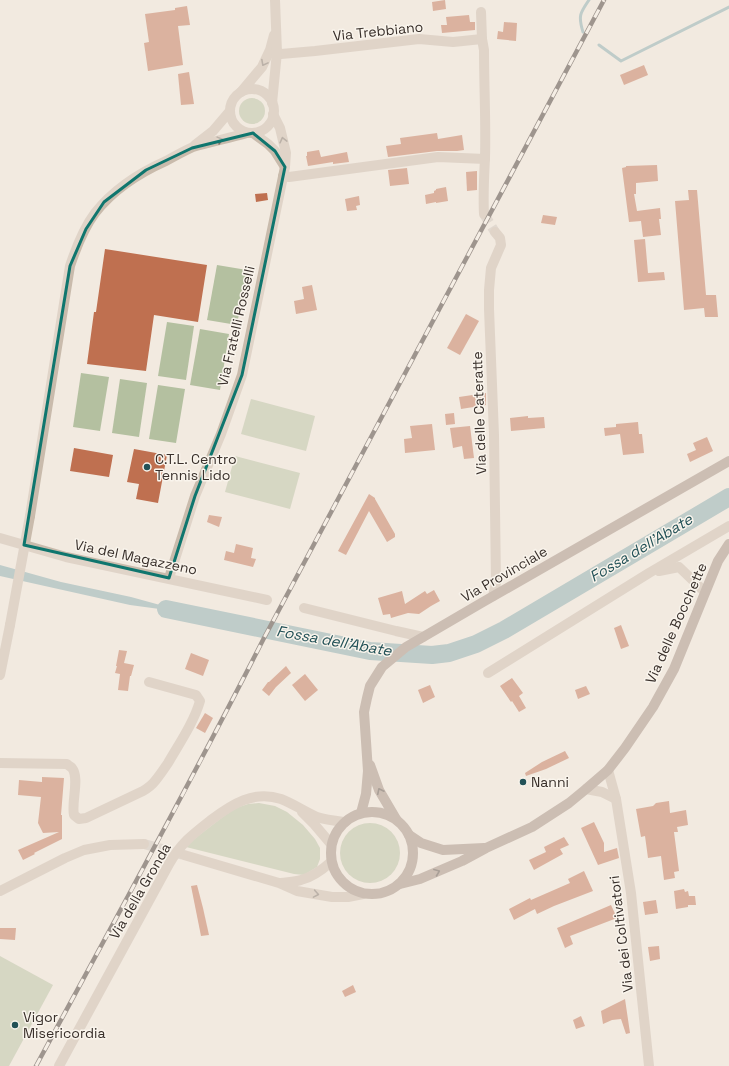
<svg xmlns="http://www.w3.org/2000/svg" width="729" height="1066" viewBox="0 0 729 1066" font-family="'Space Grotesk',sans-serif">
<style>
.green{fill:#b4c0a0}
.water{fill:#80a9ad}
.lines{fill:none;stroke-linecap:round;stroke-linejoin:round}
.stream{stroke:#80a9ad;stroke-width:3}
.river{stroke:#80a9ad;stroke-width:18}
.building{fill:#bf7050}
.minor-tunnel{stroke:#cdc5bc;stroke-width:10;stroke-dasharray:10 5;stroke-linecap:butt}
.tertiary-tunnel{stroke:#cdc5bc;stroke-width:10;stroke-dasharray:10 5;stroke-linecap:butt}
.minor{stroke:#c9bbac;stroke-width:10}
.tertiary{stroke:#c9bbac;stroke-width:10}
.secondary{stroke:#9d8a7d;stroke-width:10}
.rail-casing{stroke:#382f2a;stroke-width:4.5}
.rail{stroke:#f9f4ec;stroke-width:3;stroke-dasharray:9;stroke-linecap:butt}
.tertiary-bridge{stroke:#c9bbac;stroke-width:10}
.oneway{stroke:#796e64}
.oneway2{stroke:#51463f}
.marked{fill:none;stroke:#0f766e;stroke-width:3;stroke-linejoin:round}
.poi-dot{fill:#225157;stroke:#f9f4ec;stroke-width:1.5}
.labels{text-anchor:middle;stroke-width:3;stroke-linejoin:round;paint-order:stroke}
.street-label{font-size:14px;fill:#382f2a;stroke:#f9f4ec}
.poi-label{font-size:14px;fill:#382f2a;stroke:#f9f4ec;text-anchor:start}
.water-label{font-size:15px;font-style:italic;fill:#225157;stroke:#f9f4ec}
</style>
<rect width="100%" height="100%" fill="#f2eae0"/>
<g class="green">
<circle cx="252" cy="111" r="13"/>
<path d="M 217,265 L 247,270 L 237,325 L 207,320 Z"/>
<path d="M 167,322 L 194,326 L 186,380 L 158,376 Z"/>
<path d="M 200,329 L 229,334 L 220,390 L 190,385 Z"/>
<path d="M 81,373 L 109,377 L 100,431 L 73,427 Z"/>
<path d="M 120,379 L 147,383 L 139,437 L 112,433 Z"/>
<path d="M 158,385 L 185,389 L 176,443 L 149,439 Z"/>
<path d="M 251,399 L 315,416 L 306,451 L 241,434 Z"/>
<path d="M 235,456 L 300,473 L 290,509 L 225,492 Z"/>
<path d="M 259,803 L 275,806 L 287,812 L 303,825 L 315,839 L 320,848 L 320,859 L 317,867 L 304,875 L 294,874 L 186,847 L 189,843 L 233,809 L 248,804 Z"/>
<circle cx="370" cy="853" r="30"/>
<path d="M 0,956 L 53,985 L 9,1066 L 0,1066 Z"/>
</g>
<path class="water" d="M 0,565 L 61,582 L 131,597 L 189,613 L 130,605 L 0,576 Z"/>
<g class="lines">
<g class="stream">
<path d="M 583,32 C 578,16 580,13 589,0"/>
<path d="M 599,45 L 621,61 L 729,7"/>
</g>
<path class="river" d="M 166,609 L 370,651 L 432,655 L 449,653 L 476,644 L 504,630 L 729,497"/>
</g>
<g class="building">
<path d="M 445,0 L 446,9 L 433,11 L 432,2 Z"/>
<path d="M 187,6 L 190,25 L 178,26 L 183,65 L 148,71 L 144,43 L 149,42 L 145,14 L 175,10 L 175,8 Z"/>
<path d="M 469,15 L 470,22 L 475,22 L 475,30 L 442,33 L 441,25 L 447,25 L 446,17 Z"/>
<path d="M 504,22 L 517,23 L 516,41 L 497,39 L 498,31 L 503,32 Z"/>
<path d="M 644,65 L 648,75 L 624,85 L 620,75 Z"/>
<path d="M 189,72 L 194,104 L 181,105 L 178,74 Z"/>
<path d="M 437,133 L 438,139 L 462,135 L 464,150 L 457,151 L 437,151 L 388,157 L 386,146 L 401,144 L 400,138 Z"/>
<path d="M 319,150 L 321,157 L 347,152 L 349,162 L 333,164 L 333,162 L 308,166 L 306,156 L 307,156 L 307,152 Z"/>
<path d="M 657,165 L 658,181 L 636,183 L 636,194 L 634,194 L 637,211 L 660,208 L 661,219 L 659,219 L 661,235 L 643,237 L 641,221 L 629,222 L 622,168 L 626,167 L 626,166 Z"/>
<path d="M 407,168 L 409,184 L 390,186 L 388,170 Z"/>
<path d="M 477,171 L 477,190 L 467,191 L 466,172 Z"/>
<path d="M 446,187 L 448,201 L 436,203 L 436,202 L 426,204 L 425,195 L 434,193 L 434,191 L 436,190 L 436,189 Z"/>
<path d="M 688,190 L 697,190 L 706,295 L 716,295 L 718,317 L 705,317 L 704,308 L 684,310 L 675,201 L 689,200 Z"/>
<path d="M 267,193 L 268,200 L 256,202 L 255,194 Z"/>
<path d="M 359,196 L 360,205 L 356,206 L 357,210 L 347,211 L 345,199 Z"/>
<path d="M 543,215 L 557,217 L 555,225 L 541,223 Z"/>
<path d="M 645,239 L 648,273 L 664,272 L 665,280 L 638,282 L 634,240 Z"/>
<path d="M 105,249 L 207,265 L 198,322 L 154,315 L 146,371 L 87,364 L 94,312 L 96,312 Z"/>
<path d="M 312,285 L 317,310 L 296,314 L 294,301 L 304,299 L 302,287 Z"/>
<path d="M 466,314 L 479,321 L 460,355 L 447,348 Z"/>
<path d="M 486,393 L 486,405 L 461,409 L 459,397 Z"/>
<path d="M 454,413 L 455,424 L 446,425 L 445,414 Z"/>
<path d="M 528,416 L 528,418 L 544,417 L 545,428 L 511,431 L 510,418 Z"/>
<path d="M 638,422 L 639,434 L 642,434 L 644,453 L 623,455 L 620,434 L 605,436 L 604,428 L 616,427 L 616,424 Z"/>
<path d="M 432,424 L 435,450 L 405,453 L 404,439 L 412,438 L 410,426 Z"/>
<path d="M 470,426 L 474,458 L 464,459 L 462,446 L 453,448 L 450,428 Z"/>
<path d="M 707,437 L 713,451 L 690,462 L 687,454 L 696,450 L 693,443 Z"/>
<path d="M 74,448 L 113,455 L 109,477 L 70,471 Z"/>
<path d="M 134,449 L 167,455 L 158,503 L 136,499 L 139,484 L 127,482 Z"/>
<path d="M 369,494 L 375,498 L 375,499 L 395,534 L 395,537 L 387,542 L 369,511 L 346,555 L 338,551 Z"/>
<path d="M 209,515 L 222,517 L 219,527 L 207,522 Z"/>
<path d="M 236,544 L 253,548 L 251,558 L 256,559 L 253,567 L 224,560 L 226,551 L 234,553 Z"/>
<path d="M 434,590 L 440,601 L 431,606 L 419,614 L 408,613 L 391,618 L 390,614 L 383,615 L 378,598 L 402,591 L 405,604 L 425,591 L 427,594 Z"/>
<path d="M 621,625 L 629,646 L 621,649 L 614,628 Z"/>
<path d="M 119,650 L 127,651 L 124,663 L 134,665 L 131,676 L 130,676 L 128,691 L 118,690 L 120,674 L 115,673 L 117,666 L 116,666 Z"/>
<path d="M 191,653 L 209,660 L 203,676 L 185,669 Z"/>
<path d="M 286,666 L 291,673 L 276,687 L 269,696 L 262,690 L 268,682 L 269,682 Z"/>
<path d="M 305,674 L 318,690 L 305,701 L 292,685 Z"/>
<path d="M 512,678 L 523,693 L 519,696 L 526,708 L 519,712 L 512,701 L 511,702 L 500,686 Z"/>
<path d="M 430,685 L 435,697 L 423,703 L 418,690 Z"/>
<path d="M 586,686 L 590,694 L 578,699 L 575,690 Z"/>
<path d="M 205,713 L 213,718 L 205,733 L 196,728 Z"/>
<path d="M 565,751 L 569,758 L 546,769 L 526,776 L 525,773 L 542,762 Z"/>
<path d="M 42,777 L 64,778 L 61,815 L 62,815 L 62,839 L 34,853 L 35,854 L 23,860 L 18,850 L 59,832 L 43,833 L 38,823 L 41,797 L 18,795 L 19,780 L 42,782 Z"/>
<path d="M 669,801 L 670,813 L 686,810 L 688,825 L 677,827 L 678,832 L 674,832 L 679,871 L 674,872 L 675,878 L 664,880 L 661,856 L 648,858 L 645,836 L 641,837 L 636,809 L 653,806 L 656,803 Z"/>
<path d="M 594,822 L 604,843 L 604,852 L 617,848 L 619,858 L 598,865 L 581,828 Z"/>
<path d="M 564,837 L 569,845 L 560,849 L 563,854 L 534,870 L 529,860 L 546,852 L 544,847 Z"/>
<path d="M 584,871 L 593,891 L 554,906 L 537,914 L 535,909 L 514,920 L 509,909 L 530,898 L 531,900 L 570,883 L 568,879 Z"/>
<path d="M 197,885 L 203,908 L 209,935 L 201,936 L 191,886 Z"/>
<path d="M 684,889 L 685,892 L 688,891 L 689,896 L 695,896 L 696,905 L 688,905 L 688,907 L 676,909 L 674,891 Z"/>
<path d="M 656,900 L 658,913 L 645,915 L 643,902 Z"/>
<path d="M 611,905 L 617,918 L 570,936 L 573,944 L 565,948 L 557,928 Z"/>
<path d="M 0,928 L 16,928 L 15,940 L 0,939 Z"/>
<path d="M 659,946 L 660,959 L 650,961 L 648,947 Z"/>
<path d="M 353,985 L 356,992 L 345,997 L 342,991 Z"/>
<path d="M 625,999 L 630,1033 L 626,1034 L 621,1019 L 612,1020 L 603,1024 L 601,1011 Z"/>
<path d="M 581,1016 L 585,1026 L 576,1029 L 573,1020 Z"/>
</g>
<g class="lines">
<path class="minor-tunnel" d="M 484,214 L 495,232"/>
<path class="tertiary-tunnel" d="M 144,844 L 184,855"/>
<g class="minor">
<path d="M 481,12 L 482,39 L 484,50 C 484,86 486,122 485,158 C 484,177 483,195 484,214"/>
<path d="M 277,52 L 281,54 L 315,51 L 419,39 L 453,42 L 482,39"/>
<path d="M 253,133 L 268,144 L 275,151 L 285,167"/>
<path d="M 283,176 L 289,177 L 438,157 L 485,159"/>
<path d="M 0,538 L 66,557 L 267,600"/>
<path d="M 659,571 L 679,567 L 705,592"/>
<path d="M 169,578 L 195,496 L 221,434 L 242,375 L 285,167 L 286,153 L 280,128 L 273,114"/>
<path d="M 493,596 L 496,583 L 494,435 L 489,309 L 489,290 L 491,268 L 501,245 L 500,238 L 495,232"/>
<path d="M 304,608 L 396,631 L 423,637"/>
<path d="M 488,673 L 649,573 L 729,526"/>
<path d="M 0,763 L 67,764 C 69,766 71,767 72,768 C 80,778 71,802 74,815 L 79,819 L 86,818 L 143,791 C 148,788 152,785 155,781 C 160,775 164,769 168,763 C 179,744 194,722 200,701 L 196,695 L 149,682"/>
<path d="M 608,770 L 616,799 L 631,893 L 649,1066"/>
<path d="M 586,789 L 602,792 L 616,799"/>
</g>
<g class="tertiary">
<circle cx="252" cy="111" r="22"/>
<path d="M 241,92 L 262,67 L 270,50 L 274,35"/>
<path d="M 272,103 L 277,52 L 275,0"/>
<path d="M 195,145 L 213,131 L 230,111"/>
<path d="M 30,516 L 70,266 C 76,248 83,229 95,213 C 113,190 139,173 166,161 C 175,156 184,151 193,147 C 211,142 229,138 247,133"/>
<path d="M 0,675 L 10,625"/>
<path d="M 302,812 L 314,824 L 331,844"/>
<path d="M 184,855 L 279,883 L 297,891 L 332,897 L 348,897 L 363,894"/>
<path d="M 281,883 C 288,882 295,882 301,880 C 313,877 322,870 331,862"/>
<path d="M 0,891 L 65,858 L 84,850 L 110,845 L 144,844"/>
<path d="M 59,1066 L 169,864 C 181,843 193,834 211,820 C 232,804 254,790 281,799 C 294,804 305,812 317,817 C 326,820 336,821 345,822"/>
</g>
<g class="secondary">
<path d="M 370,765 L 379,790 L 396,819"/>
<circle cx="372" cy="853" r="41"/>
<path d="M 361,813 L 366,794 L 368,771 L 364,712 L 367,698 L 370,686 L 382,667 L 406,647 L 483,602 L 729,461"/>
<path d="M 409,835 L 421,843 L 443,850 L 484,848"/>
<path d="M 400,884 L 420,879 L 462,861 L 486,848 L 532,827 L 569,803 L 586,789 L 608,770 L 625,748 L 653,707 L 674,669 L 718,561 L 729,544"/>
</g>
<g class="rail-casing">
<path id="rail" d="M 36,1066 C 113,924 191,782 264,638 L 604,0"/>
</g>
<use href="#rail" class="rail"/>
<path class="tertiary-bridge" d="M 10,625 L 30,516"/>
</g>
<defs><path id="oneway-chevron" d="M-2-3.5L2.5 0L-2 3.5" fill="none" stroke-width="1.6" stroke-linecap="round" stroke-linejoin="round"/></defs>
<g class="oneway">
<use href="#oneway-chevron" transform="translate(264 63) rotate(118)"/>
<use href="#oneway-chevron" transform="translate(220 140) rotate(-15)"/>
<use href="#oneway-chevron" transform="translate(283 140) rotate(-104)"/>
<use href="#oneway-chevron" transform="translate(316 894) rotate(10)"/>
</g>
<g class="oneway2">
<use href="#oneway-chevron" transform="translate(380 791) rotate(-116)"/>
<use href="#oneway-chevron" transform="translate(437 872) rotate(-22)"/>
</g>
<path d="M0 0H729V1066H0ZM 253,133 L 275,151 L 285,167 L 242,375 L 195,496 L 169,578 L 24,545 L 70,266 L 86,229 L 104,202 L 146,170 L 192,148 Z" fill="#f2eae0" fill-opacity=".55" fill-rule="evenodd"/>
<path class="marked" d="M 253,133 L 275,151 L 285,167 L 242,375 L 195,496 L 169,578 L 24,545 L 70,266 L 86,229 L 104,202 L 146,170 L 192,148 Z"/>
<g class="poi-dot">
<circle cx="147" cy="467" r="4"/>
<circle cx="523" cy="782" r="4"/>
<circle cx="15" cy="1025" r="4"/>
</g>
<g class="labels">
<g class="street-label">
<text transform="translate(378 31) rotate(-6)" y="5">Via Trebbiano</text>
<text transform="translate(236 326) rotate(-77)" y="5">Via Fratelli Rosselli</text>
<text transform="translate(479 413) rotate(-92)" y="5">Via delle Cateratte</text>
<text transform="translate(136 557) rotate(12)" y="5">Via del Magazzeno</text>
<text transform="translate(504 574) rotate(-30)" y="5">Via Provinciale</text>
<text transform="translate(676 623) rotate(-66)" y="5">Via delle Bocchette</text>
<text transform="translate(140 891) rotate(-60)" y="5">Via della Gronda</text>
<text transform="translate(621 934) rotate(-97)" y="5">Via dei Coltivatori</text>
</g>
<g class="poi-label">
<text x="155" y="464">C.T.L. Centro<tspan x="155" dy="16">Tennis Lido</tspan></text>
<text x="531" y="787">Nanni</text>
<text x="23" y="1022">Vigor<tspan x="23" dy="16">Misericordia</tspan></text>
</g>
<g class="water-label">
<text transform="translate(641 548) rotate(-31)" y="5">Fossa dell'Abate</text>
<text transform="translate(334 641) rotate(10)" y="5">Fossa dell'Abate</text>
</g>
</g>
</svg>
